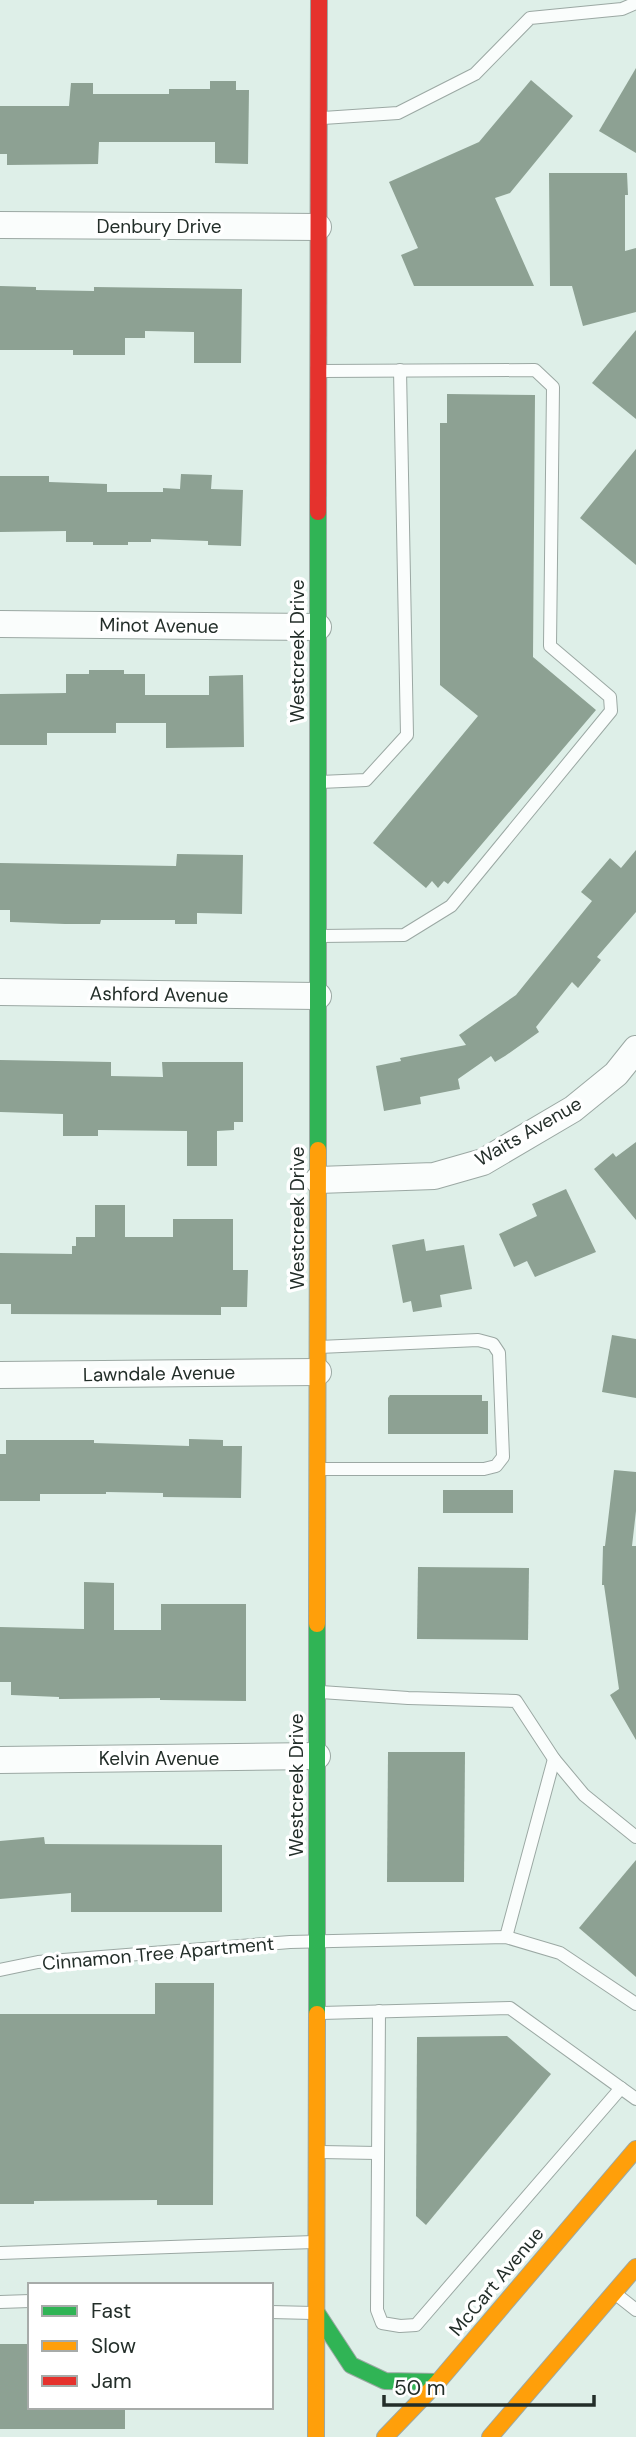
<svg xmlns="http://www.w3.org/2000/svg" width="636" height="2437" viewBox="0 0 636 2437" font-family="'DM Sans',sans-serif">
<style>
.building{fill:#8da193}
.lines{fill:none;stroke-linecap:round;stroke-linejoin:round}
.lane-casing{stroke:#9ba8a3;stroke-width:14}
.street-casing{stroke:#9ba8a3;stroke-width:28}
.fast-casing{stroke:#9ba8a3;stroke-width:18}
.slow-casing{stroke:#9ba8a3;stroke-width:18}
.jam-casing{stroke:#9ba8a3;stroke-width:18}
.lane{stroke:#fafdfc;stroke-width:12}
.street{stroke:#fafdfc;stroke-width:26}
.fast{stroke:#30b455;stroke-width:16}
.slow{stroke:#ff9f0a;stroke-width:16}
.jam{stroke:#e5322d;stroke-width:16}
.labels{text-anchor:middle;stroke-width:7;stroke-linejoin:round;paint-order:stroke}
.street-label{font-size:19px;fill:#232e29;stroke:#fff}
</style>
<rect width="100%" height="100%" fill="#deefe8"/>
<g class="building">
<path d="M 636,68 L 636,153 L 599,131 Z"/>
<path d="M 531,80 L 573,116 L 510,193 L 495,198 L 534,286 L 414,286 L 401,255 L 418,248 L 389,182 L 479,142 Z"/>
<path d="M 210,81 L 236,81 L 236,90 L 249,90 L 248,164 L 215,163 L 215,142 L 99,142 L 98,164 L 7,165 L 7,154 L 0,154 L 0,106 L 69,106 L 71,83 L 93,83 L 93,94 L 169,94 L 169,89 L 210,89 Z"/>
<path d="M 549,173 L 627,173 L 628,195 L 625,195 L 625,251 L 636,248 L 636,312 L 583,326 L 572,286 L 550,286 Z"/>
<path d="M 0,286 L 36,287 L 36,290 L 94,291 L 94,287 L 242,289 L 241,363 L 194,363 L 194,332 L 145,331 L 145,338 L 125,338 L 125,355 L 73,355 L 73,350 L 0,350 Z"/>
<path d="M 636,330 L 636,419 L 592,383 Z"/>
<path d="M 447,394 L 535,395 L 533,657 L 596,710 L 448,884 L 444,881 L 438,888 L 432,881 L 426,888 L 373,843 L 478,716 L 440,685 L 440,423 L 447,423 Z"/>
<path d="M 636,449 L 636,565 L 580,518 Z"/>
<path d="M 181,474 L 212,475 L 211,489 L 243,490 L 241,546 L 208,545 L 208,541 L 151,539 L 151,542 L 128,542 L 128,545 L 93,545 L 93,542 L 66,542 L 66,531 L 0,532 L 0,476 L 49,476 L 49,482 L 107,484 L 107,492 L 163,492 L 163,488 L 180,489 Z"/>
<path d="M 89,670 L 124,670 L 124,674 L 145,674 L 145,695 L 209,695 L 209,676 L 243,675 L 244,747 L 166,748 L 166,723 L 116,723 L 116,733 L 47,733 L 47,745 L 0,745 L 0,694 L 66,693 L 66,674 L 89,674 Z"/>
<path d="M 636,850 L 636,912 L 597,957 L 601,960 L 578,988 L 572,982 L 536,1027 L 539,1032 L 505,1056 L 495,1062 L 491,1056 L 458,1079 L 460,1089 L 420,1097 L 421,1104 L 384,1111 L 376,1066 L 401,1061 L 400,1058 L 466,1045 L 459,1035 L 516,995 L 592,901 L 581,892 L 610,858 L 621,868 Z"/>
<path d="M 177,854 L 243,855 L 242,914 L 197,913 L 197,924 L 175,924 L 175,920 L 101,920 L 100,924 L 65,924 L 10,922 L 10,910 L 0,910 L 0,863 L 176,866 Z"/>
<path d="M 0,1060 L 111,1062 L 111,1076 L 163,1077 L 162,1062 L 243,1062 L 243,1122 L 234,1122 L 234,1130 L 217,1131 L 217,1166 L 187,1166 L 187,1131 L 98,1130 L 98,1136 L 63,1136 L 63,1114 L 0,1112 Z"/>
<path d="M 636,1142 L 636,1220 L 594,1169 L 613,1153 L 616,1157 Z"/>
<path d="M 566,1189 L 596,1252 L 535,1277 L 527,1261 L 514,1267 L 499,1234 L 537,1216 L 532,1204 Z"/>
<path d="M 95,1205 L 125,1205 L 125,1237 L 173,1237 L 173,1219 L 233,1219 L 233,1270 L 248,1270 L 247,1307 L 221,1307 L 221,1315 L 11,1314 L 11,1304 L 0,1304 L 0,1253 L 72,1254 L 72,1246 L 76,1246 L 76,1237 L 95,1237 Z"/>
<path d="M 424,1239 L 426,1251 L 464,1245 L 472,1289 L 440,1295 L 442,1307 L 413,1312 L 411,1301 L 403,1303 L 392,1245 Z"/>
<path d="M 612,1335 L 636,1339 L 636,1398 L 602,1392 Z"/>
<path d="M 390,1395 L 482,1395 L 482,1401 L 488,1401 L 488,1434 L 388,1434 L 388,1398 Z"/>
<path d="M 189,1439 L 223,1440 L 223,1446 L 242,1446 L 241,1498 L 163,1497 L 163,1493 L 106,1492 L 106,1494 L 40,1494 L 40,1501 L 0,1501 L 0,1454 L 6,1454 L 6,1440 L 94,1440 L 94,1443 L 189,1446 Z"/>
<path d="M 614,1470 L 636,1472 L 636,1511 L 632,1546 L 636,1546 L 636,1740 L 610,1695 L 619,1689 L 604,1585 L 602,1585 L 603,1546 L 605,1546 Z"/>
<rect x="443" y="1490" width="70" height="23"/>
<path d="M 418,1567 L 529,1568 L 528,1640 L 417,1639 Z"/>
<path d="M 84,1582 L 114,1583 L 114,1630 L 161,1630 L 161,1604 L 246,1604 L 246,1701 L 160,1700 L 160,1698 L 59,1699 L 59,1697 L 11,1695 L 11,1682 L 0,1682 L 0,1627 L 84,1629 Z"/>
<path d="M 388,1752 L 465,1752 L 464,1882 L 387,1882 Z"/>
<path d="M 44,1837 L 45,1844 L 222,1845 L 222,1912 L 71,1912 L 71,1893 L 0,1899 L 0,1841 Z"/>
<path d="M 636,1860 L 636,1977 L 579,1928 Z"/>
<path d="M 155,1983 L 214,1983 L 213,2205 L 157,2205 L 157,2200 L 34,2201 L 34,2204 L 0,2204 L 0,2014 L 155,2014 Z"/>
<path d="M 507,2036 L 551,2074 L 426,2225 L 416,2216 L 417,2037 Z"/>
<path d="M 0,2344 L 30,2344 L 30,2407 L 125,2407 L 125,2429 L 0,2429 Z"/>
</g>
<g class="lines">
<g class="lane-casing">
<g id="lane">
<path d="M 323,118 L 398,113 L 475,74 L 530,18 L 622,9 L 636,3"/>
<path d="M 320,782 L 366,780 L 407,735 L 400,370"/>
<path d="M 321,936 L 404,935 L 451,906 L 611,711 L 610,697 L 550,646 L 553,387 L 535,370 L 322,371"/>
<path d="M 319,1347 L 478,1340 L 493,1344 L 499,1353 L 503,1457 L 496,1466 L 484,1469 L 321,1469"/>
<path d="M 321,1692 L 408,1698 L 516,1701 L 554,1759 L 584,1795 L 636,1837"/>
<path d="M 506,1937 L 554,1759"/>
<path d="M 0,1970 L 38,1962 L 290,1942 L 506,1937 L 560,1953 L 636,2004"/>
<path d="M 379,2011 L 377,2310 L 382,2323 L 400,2326 L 416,2325 L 621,2088"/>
<path d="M 321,2013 L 510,2008 L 636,2099"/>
<path d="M 321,2152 L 377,2153"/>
<path d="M 0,2253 L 314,2242"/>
<path d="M 617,2295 L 636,2310"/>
<path d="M 0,2302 L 30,2301"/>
<path d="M 271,2312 L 313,2313"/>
</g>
</g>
<g class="street-casing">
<g id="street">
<path d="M 0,225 L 318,227"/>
<path d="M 0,624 L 318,627"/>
<path d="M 0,992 L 318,996"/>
<path d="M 318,1180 L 434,1176 L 483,1162 L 573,1109 L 616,1074 L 636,1049"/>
<path d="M 0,1375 L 318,1372"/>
<path d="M 0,1760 L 317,1756"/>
</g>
</g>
<g class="fast-casing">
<g id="fast">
<path d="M 318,1150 L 318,512"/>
<path d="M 317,2014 L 317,1624"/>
<path d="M 317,2313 L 351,2365 L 385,2381 L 438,2382"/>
</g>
</g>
<g class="slow-casing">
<g id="slow">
<path d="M 317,1624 L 318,1150"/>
<path d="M 316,2437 L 317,2014"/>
<path d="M 385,2437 L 438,2382 L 636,2149"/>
<path d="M 490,2437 L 636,2267"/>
</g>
</g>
<g class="jam-casing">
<path id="jam" d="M 318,512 L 319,0"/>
</g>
<use href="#lane" class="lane"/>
<use href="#street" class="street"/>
<use href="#fast" class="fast"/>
<use href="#slow" class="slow"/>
<use href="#jam" class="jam"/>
</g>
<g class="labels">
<g class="street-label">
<text x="159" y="233">Denbury Drive</text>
<text transform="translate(159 625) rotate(1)" y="7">Minot Avenue</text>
<text transform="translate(297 651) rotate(-90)" y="7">Westcreek Drive</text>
<text transform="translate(159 994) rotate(1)" y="7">Ashford Avenue</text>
<text transform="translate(528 1131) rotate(-30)" y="7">Waits Avenue</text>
<text transform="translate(297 1218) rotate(-90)" y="7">Westcreek Drive</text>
<text transform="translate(159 1373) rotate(-1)" y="7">Lawndale Avenue</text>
<text x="159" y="1765">Kelvin Avenue</text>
<text transform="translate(296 1785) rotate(-90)" y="7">Westcreek Drive</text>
<text transform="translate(158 1953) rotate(-5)" y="7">Cinnamon Tree Apartment</text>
<text transform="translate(496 2281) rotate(-50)" y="7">McCart Avenue</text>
</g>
</g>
<rect x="28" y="2283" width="245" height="126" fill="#ffffff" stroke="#a7aba9" stroke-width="2"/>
<rect x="42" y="2306" width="35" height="10" fill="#30b455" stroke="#a7aba9" stroke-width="2"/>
<text x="91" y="2318" font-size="21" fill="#232e29">Fast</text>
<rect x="42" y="2341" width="35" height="10" fill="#ff9f0a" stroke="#a7aba9" stroke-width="2"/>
<text x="91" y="2353" font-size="21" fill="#232e29">Slow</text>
<rect x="42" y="2376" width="35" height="10" fill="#e5322d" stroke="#a7aba9" stroke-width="2"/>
<text x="91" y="2388" font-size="21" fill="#232e29">Jam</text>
<path d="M384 2395v10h210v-10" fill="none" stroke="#232e29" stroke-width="3.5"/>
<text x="394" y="2395" font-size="21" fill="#232e29" stroke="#ffffff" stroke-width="5" paint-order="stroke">50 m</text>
</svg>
